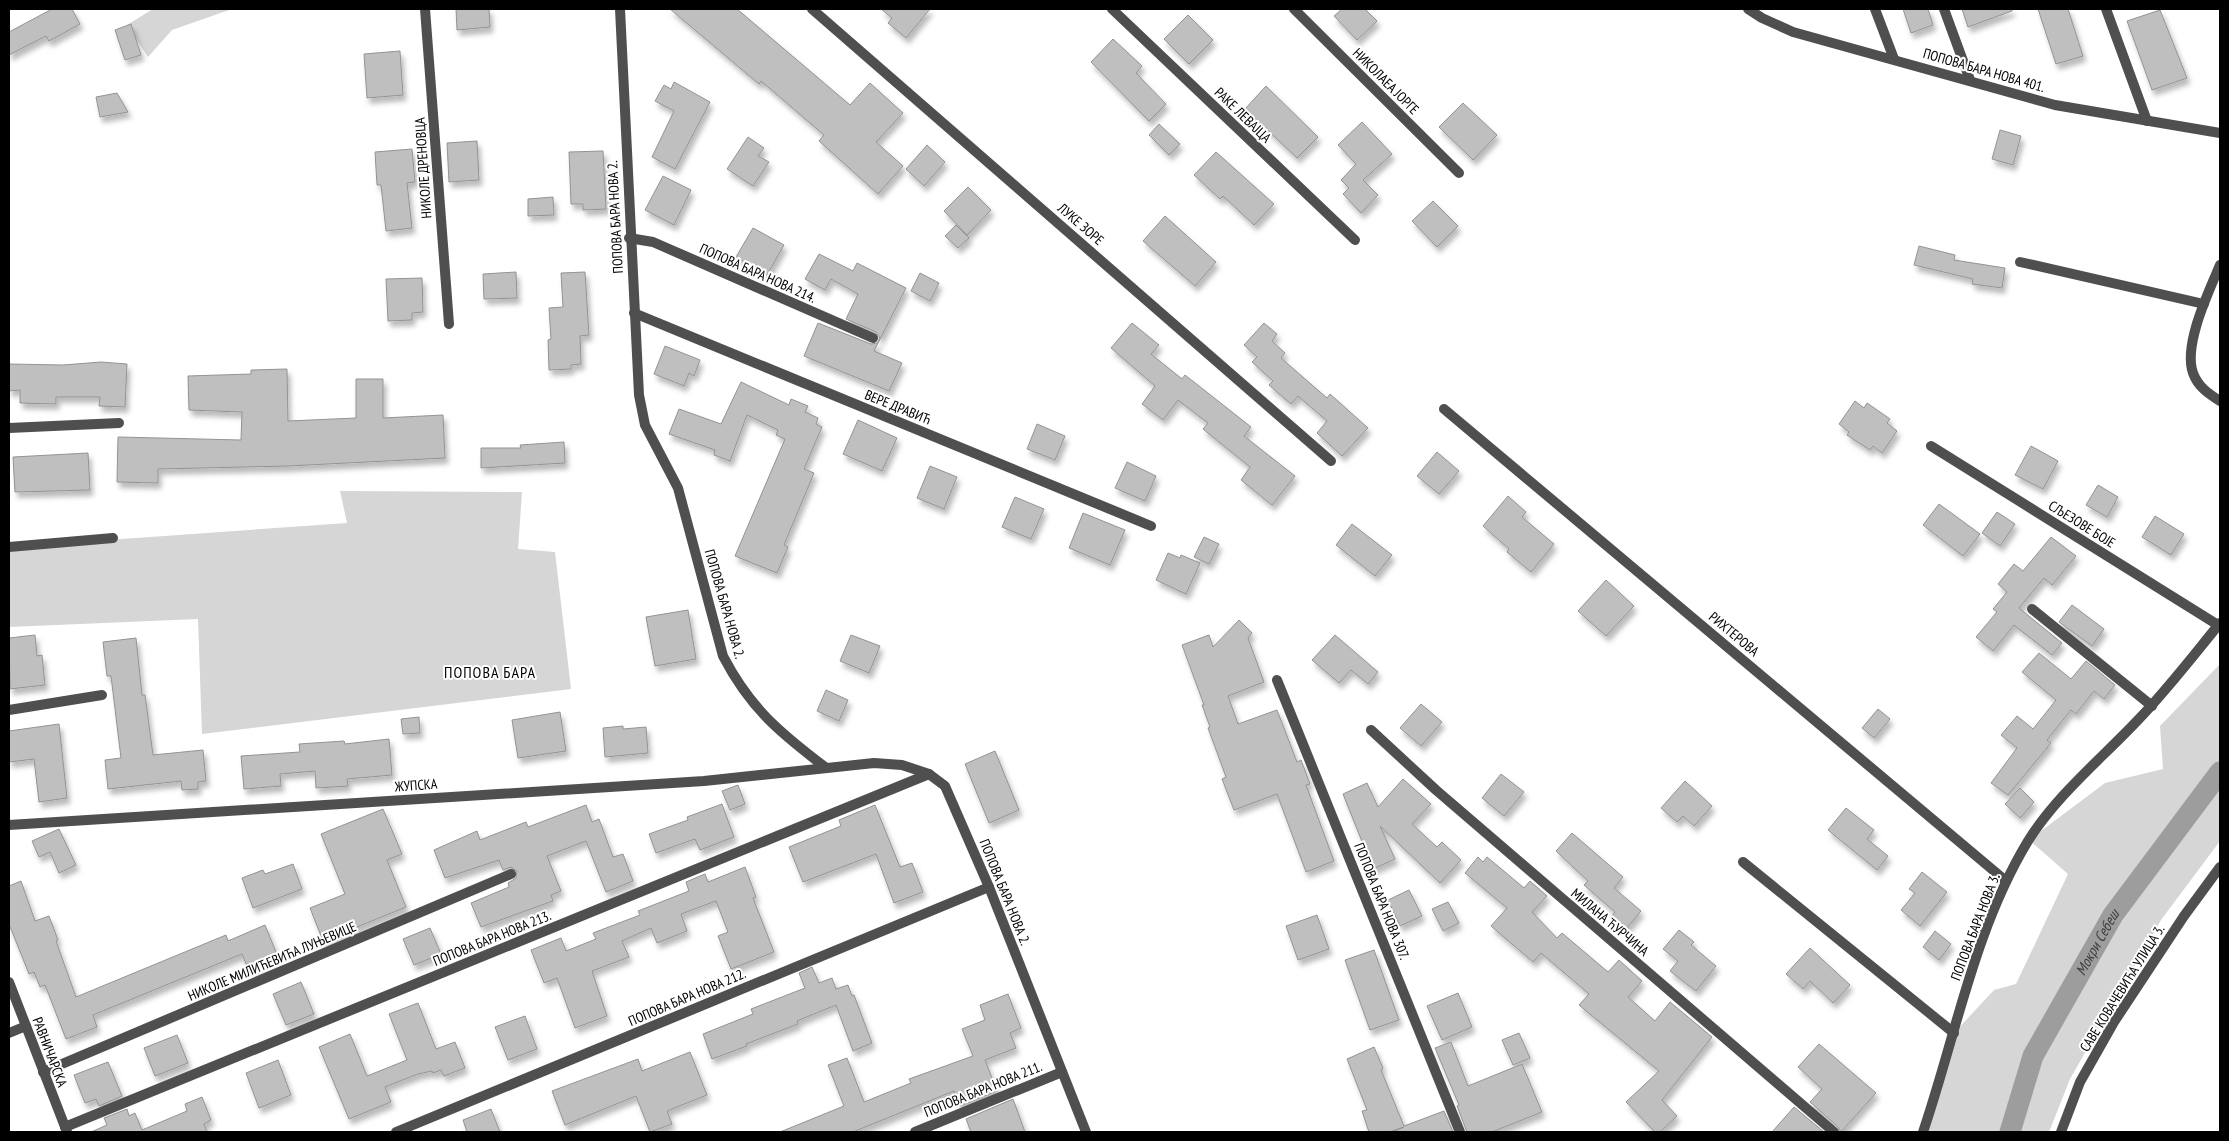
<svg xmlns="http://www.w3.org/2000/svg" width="2229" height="1141" viewBox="0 0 2229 1141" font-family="'PT Sans Narrow',sans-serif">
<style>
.green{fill:#d6d6d6}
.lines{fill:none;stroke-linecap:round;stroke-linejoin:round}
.canal{stroke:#9d9d9d;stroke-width:21}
.building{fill:#bfbfbf;stroke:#939393;filter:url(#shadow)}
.minor{stroke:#4f4f4f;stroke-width:10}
.labels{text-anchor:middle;stroke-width:4;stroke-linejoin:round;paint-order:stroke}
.street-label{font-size:14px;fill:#000;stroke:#fff}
.water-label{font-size:15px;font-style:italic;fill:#3e3e3e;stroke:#fff}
.quarter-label{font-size:16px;letter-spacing:1px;fill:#000;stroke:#fff}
</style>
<defs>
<filter id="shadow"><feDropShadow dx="3" dy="5.5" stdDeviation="2.5" flood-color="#0004"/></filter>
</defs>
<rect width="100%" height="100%" fill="#fff"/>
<g class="green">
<path d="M 153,9 L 232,9 L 172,30 L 148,57 L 127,25 Z"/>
<path d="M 340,491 L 522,492 L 518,549 L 555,552 L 571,689 L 202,734 L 198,619 L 9,627 L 9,547 L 347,523 Z"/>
<path d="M 2220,664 L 2220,841 L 2161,920 L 2070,1079 L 2049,1132 L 1923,1132 L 1954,1033 L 1994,990 L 2016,984 L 2068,874 L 2029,840 L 2105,783 L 2163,769 L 2160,726 Z"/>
</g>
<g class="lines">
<path class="canal" id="s1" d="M 2010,1132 L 2033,1056 L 2113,915 L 2220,772"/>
</g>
<g class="building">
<path d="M 52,9 L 72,9 L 80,24 L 49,41 L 46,36 L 9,55 L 9,32 Z"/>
<path d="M 456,9 L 489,9 L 490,27 L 457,30 Z"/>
<path d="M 670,9 L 737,9 L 850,105 L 870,83 L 903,113 L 876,142 L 903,166 L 878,194 L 819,141 L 824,135 L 761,81 L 759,84 Z"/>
<path d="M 881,9 L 930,9 L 906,38 L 888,23 L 892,18 Z"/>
<path d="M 1342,9 L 1365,9 L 1377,21 L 1357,40 L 1334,16 Z"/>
<path d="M 1903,9 L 1928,9 L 1933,25 L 1911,33 Z"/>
<path d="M 1962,9 L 2012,9 L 2012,11 L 1968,27 Z"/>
<path d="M 2038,9 L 2068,9 L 2083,56 L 2056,64 Z"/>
<path d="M 2160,10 L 2187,78 L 2152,90 L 2127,21 Z"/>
<path d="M 1188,15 L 1213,40 L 1189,64 L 1164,39 Z"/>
<path d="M 131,24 L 141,55 L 125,60 L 115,30 Z"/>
<path d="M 1113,39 L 1142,66 L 1136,73 L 1166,104 L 1149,121 L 1091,62 Z"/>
<path d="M 400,51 L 403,95 L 367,98 L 364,54 Z"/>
<path d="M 674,82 L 710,102 L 675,169 L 652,157 L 674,111 L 655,101 L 664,85 L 671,89 Z"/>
<path d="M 1266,86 L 1318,137 L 1297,158 L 1245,109 Z"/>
<path d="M 117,93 L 128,112 L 100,117 L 96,97 Z"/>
<path d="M 1463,103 L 1497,135 L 1473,160 L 1439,127 Z"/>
<path d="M 1362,122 L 1392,154 L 1363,180 L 1378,195 L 1361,213 L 1343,194 L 1349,188 L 1341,180 L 1356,164 L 1338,145 Z"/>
<path d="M 1159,124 L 1180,144 L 1169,155 L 1149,135 Z"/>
<path d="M 2000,130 L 2021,136 L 2013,165 L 1992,159 Z"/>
<path d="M 748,137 L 764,148 L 758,156 L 769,162 L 753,186 L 727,169 Z"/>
<path d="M 477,141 L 479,180 L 449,182 L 447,143 Z"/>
<path d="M 927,145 L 945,162 L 924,186 L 906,169 Z"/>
<path d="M 412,149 L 415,182 L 407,183 L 412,228 L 386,231 L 381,185 L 377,185 L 375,152 Z"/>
<path d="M 603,151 L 606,209 L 583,210 L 583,204 L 571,204 L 569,152 Z"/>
<path d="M 1216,152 L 1274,204 L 1254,225 L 1223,196 L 1220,199 L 1194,175 Z"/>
<path d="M 663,176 L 691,190 L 674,225 L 645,210 Z"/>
<path d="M 968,187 L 991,210 L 967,235 L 944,211 Z"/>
<path d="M 553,197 L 554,215 L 528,216 L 528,199 Z"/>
<path d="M 1433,201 L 1458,226 L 1437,247 L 1412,221 Z"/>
<path d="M 1165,216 L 1216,262 L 1195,286 L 1143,241 Z"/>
<path d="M 956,225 L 969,238 L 958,248 L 945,236 Z"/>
<path d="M 753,228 L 784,245 L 767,275 L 736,257 Z"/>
<path d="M 1919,246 L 1955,255 L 1954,260 L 2005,268 L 2002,288 L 1972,284 L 1973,279 L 1914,265 Z"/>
<path d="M 819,254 L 853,271 L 857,263 L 906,288 L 874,351 L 902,363 L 889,391 L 804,356 L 818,323 L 871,344 L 877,343 L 880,338 L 876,332 L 846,319 L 858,294 L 831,279 L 825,290 L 805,279 Z"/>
<path d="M 516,272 L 517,298 L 484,299 L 483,274 Z"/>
<path d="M 585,272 L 589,335 L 580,336 L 581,364 L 571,365 L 571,369 L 549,370 L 548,340 L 551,339 L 549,308 L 563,307 L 561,273 Z"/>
<path d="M 920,273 L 939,283 L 930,301 L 911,291 Z"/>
<path d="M 422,278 L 423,312 L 412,313 L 412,320 L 388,321 L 386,279 Z"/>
<path d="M 1132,323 L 1159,345 L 1151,354 L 1182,379 L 1185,375 L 1251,427 L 1244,436 L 1295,476 L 1272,505 L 1241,480 L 1250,467 L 1203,429 L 1208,423 L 1178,400 L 1163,420 L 1142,404 L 1155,386 L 1111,348 Z"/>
<path d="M 1264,323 L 1277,334 L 1272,341 L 1285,353 L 1281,358 L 1327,398 L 1330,394 L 1368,428 L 1342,456 L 1317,433 L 1327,421 L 1298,396 L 1291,404 L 1269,385 L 1273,381 L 1252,362 L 1257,357 L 1244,345 Z"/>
<path d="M 665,346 L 700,360 L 694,376 L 689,373 L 684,386 L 654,374 Z"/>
<path d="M 101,362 L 127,364 L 125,407 L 99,406 L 100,397 L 56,397 L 56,404 L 20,403 L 20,390 L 9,391 L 9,364 L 63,365 Z"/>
<path d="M 287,369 L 288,421 L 356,418 L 356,379 L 383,379 L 383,418 L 443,415 L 445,458 L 288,466 L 158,469 L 158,483 L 117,482 L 118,437 L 241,440 L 242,412 L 189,410 L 188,376 L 251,374 L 251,370 Z"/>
<path d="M 741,382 L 789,405 L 791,399 L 808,406 L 805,412 L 818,418 L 816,424 L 822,427 L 804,469 L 814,473 L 784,545 L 788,547 L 777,573 L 735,556 L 785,439 L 776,435 L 778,430 L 747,415 L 730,461 L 714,455 L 715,450 L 669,434 L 679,409 L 721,424 Z"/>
<path d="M 1855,401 L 1864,408 L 1867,403 L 1890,419 L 1887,423 L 1897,431 L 1882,453 L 1873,446 L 1870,450 L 1847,435 L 1849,432 L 1839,424 Z"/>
<path d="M 858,420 L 897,438 L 882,471 L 843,454 Z"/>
<path d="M 1037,424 L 1065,436 L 1055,460 L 1027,449 Z"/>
<path d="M 564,442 L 565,463 L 481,468 L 481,448 L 521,448 L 520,445 Z"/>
<path d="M 2031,446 L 2058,461 L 2043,489 L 2015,475 Z"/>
<path d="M 1437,452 L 1459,471 L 1439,494 L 1417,476 Z"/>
<path d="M 88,453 L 90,490 L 15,492 L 13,457 Z"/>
<path d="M 1127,462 L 1156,476 L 1145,501 L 1115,488 Z"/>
<path d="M 930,466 L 957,477 L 944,509 L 917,498 Z"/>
<path d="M 2098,485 L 2118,497 L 2107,517 L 2086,505 Z"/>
<path d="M 1508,496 L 1526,512 L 1522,517 L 1554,544 L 1531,572 L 1507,552 L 1509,549 L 1483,526 Z"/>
<path d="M 1015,497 L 1044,509 L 1031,539 L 1002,527 Z"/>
<path d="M 1939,504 L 1980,534 L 1963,556 L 1923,525 Z"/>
<path d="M 1997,512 L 2015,524 L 2000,546 L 1982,533 Z"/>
<path d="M 1083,513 L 1125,530 L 1110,565 L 1069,548 Z"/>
<path d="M 2155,516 L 2184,534 L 2171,555 L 2142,537 Z"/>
<path d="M 1352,524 L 1392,555 L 1375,576 L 1336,545 Z"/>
<path d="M 1204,537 L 1219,544 L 1209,564 L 1194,557 Z"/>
<path d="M 2051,537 L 2076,556 L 2052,585 L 2044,578 L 2019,608 L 2062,643 L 2052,655 L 2014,625 L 1993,651 L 1976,637 L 1997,612 L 1993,609 L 2007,592 L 1998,584 L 2014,564 L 2023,571 Z"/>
<path d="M 1168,553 L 1180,558 L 1181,555 L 1200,563 L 1186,594 L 1156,580 Z"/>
<path d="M 1606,580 L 1634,606 L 1606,636 L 1578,611 Z"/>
<path d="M 2072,605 L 2104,629 L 2092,646 L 2059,622 Z"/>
<path d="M 688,610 L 696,659 L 655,666 L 646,617 Z"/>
<path d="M 1239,620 L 1252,633 L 1248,638 L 1264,682 L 1228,696 L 1238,724 L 1277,710 L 1297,762 L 1301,760 L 1310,784 L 1306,785 L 1334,861 L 1306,872 L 1277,794 L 1234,810 L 1222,779 L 1226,777 L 1208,728 L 1210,727 L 1202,705 L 1204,705 L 1182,645 L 1209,635 L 1213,647 Z"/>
<path d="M 35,635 L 37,656 L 42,655 L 45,685 L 10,689 L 9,638 Z"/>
<path d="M 851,635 L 880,646 L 869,673 L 840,661 Z"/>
<path d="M 1335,635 L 1378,672 L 1368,684 L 1351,670 L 1339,683 L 1312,660 Z"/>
<path d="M 136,638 L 142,695 L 145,695 L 153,755 L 203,750 L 206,781 L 198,782 L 198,789 L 182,790 L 181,781 L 108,789 L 105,760 L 121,758 L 111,676 L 107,676 L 103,642 Z"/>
<path d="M 2039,653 L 2071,679 L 2086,661 L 2115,685 L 2104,699 L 2094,691 L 2076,714 L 2071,710 L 2047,740 L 2051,743 L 2008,795 L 1991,783 L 2017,748 L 2001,735 L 2017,716 L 2033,729 L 2056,700 L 2022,672 Z"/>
<path d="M 826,690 L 848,700 L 839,721 L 817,711 Z"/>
<path d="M 1421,704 L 1442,722 L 1421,746 L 1400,728 Z"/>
<path d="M 1878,709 L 1890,719 L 1874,738 L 1862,728 Z"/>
<path d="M 560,712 L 566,751 L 518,758 L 512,720 Z"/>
<path d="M 419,717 L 420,733 L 403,734 L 401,719 Z"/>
<path d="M 59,724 L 67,798 L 39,802 L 34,759 L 9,762 L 9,731 Z"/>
<path d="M 623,726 L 623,729 L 646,727 L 648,753 L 605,757 L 603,728 Z"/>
<path d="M 389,739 L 392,775 L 347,779 L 348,786 L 316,788 L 315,771 L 280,774 L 281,786 L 244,789 L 241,756 L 300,752 L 299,744 L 344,741 L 345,744 Z"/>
<path d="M 995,751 L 1019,810 L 989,823 L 965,764 Z"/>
<path d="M 1501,774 L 1524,792 L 1504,816 L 1482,798 Z"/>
<path d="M 1403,779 L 1431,804 L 1412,824 L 1437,847 L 1442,842 L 1461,860 L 1440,883 L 1380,826 L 1395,859 L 1373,869 L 1343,794 L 1367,783 L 1378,807 Z"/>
<path d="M 1685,781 L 1712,806 L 1694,826 L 1683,816 L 1677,822 L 1661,808 Z"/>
<path d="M 738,785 L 745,804 L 730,810 L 722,791 Z"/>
<path d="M 2020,788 L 2034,802 L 2020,818 L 2005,804 Z"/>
<path d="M 722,804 L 734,837 L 700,850 L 695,839 L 656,853 L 649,834 L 688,820 L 687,817 Z"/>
<path d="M 586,805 L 592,822 L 599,819 L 613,857 L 623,854 L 633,881 L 606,892 L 586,841 L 547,856 L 561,891 L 551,895 L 553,901 L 481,927 L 471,903 L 509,887 L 508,883 L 516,878 L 517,871 L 511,867 L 503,870 L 499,860 L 445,878 L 434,850 L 477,831 L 480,840 L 526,822 L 528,827 Z"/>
<path d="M 875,805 L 900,867 L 912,863 L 923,892 L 894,903 L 876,854 L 803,882 L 789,847 L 841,826 L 839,820 Z"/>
<path d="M 1846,808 L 1874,830 L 1867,839 L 1888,856 L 1877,870 L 1828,830 Z"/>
<path d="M 383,809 L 402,854 L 387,860 L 406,907 L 323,941 L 310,908 L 345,894 L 321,834 Z"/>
<path d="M 59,829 L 76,865 L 59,873 L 50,852 L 39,857 L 32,841 Z"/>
<path d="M 1572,833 L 1623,877 L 1614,888 L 1641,911 L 1626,929 L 1611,917 L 1615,912 L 1584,885 L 1588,881 L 1556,851 Z"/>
<path d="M 1478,857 L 1483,862 L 1487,857 L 1524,888 L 1530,881 L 1547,896 L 1532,912 L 1557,938 L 1562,933 L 1608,972 L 1619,960 L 1642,981 L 1628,997 L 1655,1021 L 1670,1002 L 1712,1037 L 1662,1100 L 1677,1116 L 1660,1132 L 1655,1132 L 1626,1102 L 1659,1071 L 1579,1005 L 1589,994 L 1541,953 L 1533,962 L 1491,926 L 1507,908 L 1465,873 Z"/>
<path d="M 293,864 L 302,889 L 253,908 L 242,878 L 263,870 L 265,874 Z"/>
<path d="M 745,867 L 756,897 L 753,898 L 774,952 L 731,969 L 718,936 L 728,932 L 716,901 L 681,914 L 687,931 L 657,943 L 651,928 L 622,941 L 629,957 L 592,971 L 607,1016 L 575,1028 L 557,978 L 544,983 L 531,950 L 561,938 L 566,951 L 596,939 L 593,933 L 640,915 L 638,911 L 689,891 L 686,882 L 705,874 L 708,882 Z"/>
<path d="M 1922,872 L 1947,892 L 1920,926 L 1901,910 L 1915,893 L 1909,889 Z"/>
<path d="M 21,881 L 35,921 L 49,916 L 58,940 L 56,941 L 76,997 L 226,935 L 228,941 L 265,925 L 278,957 L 248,969 L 242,954 L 93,1015 L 97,1027 L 66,1039 L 45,985 L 40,987 L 34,972 L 29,974 L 9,924 L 9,886 Z"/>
<path d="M 1409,890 L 1422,916 L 1400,926 L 1388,900 Z"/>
<path d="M 1448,902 L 1459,923 L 1443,931 L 1432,909 Z"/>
<path d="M 1317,915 L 1329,949 L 1298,960 L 1286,926 Z"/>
<path d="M 430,928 L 441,954 L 414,965 L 403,939 Z"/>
<path d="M 1679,930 L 1694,942 L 1691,945 L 1716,966 L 1696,991 L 1670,971 L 1678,961 L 1663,949 Z"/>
<path d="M 1935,931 L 1951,944 L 1939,960 L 1923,947 Z"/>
<path d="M 1810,948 L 1850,985 L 1833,1003 L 1810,981 L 1803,989 L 1786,974 Z"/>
<path d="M 1374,950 L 1399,1020 L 1370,1030 L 1345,960 Z"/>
<path d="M 812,967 L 819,983 L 832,978 L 836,989 L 848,985 L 852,996 L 854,995 L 872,1043 L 853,1051 L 836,1005 L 797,1021 L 798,1024 L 746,1044 L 747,1046 L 712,1059 L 703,1034 L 753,1014 L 751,1009 L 805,988 L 799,973 Z"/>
<path d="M 301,982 L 314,1014 L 286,1025 L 273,994 Z"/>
<path d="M 1458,993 L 1472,1027 L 1442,1040 L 1427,1006 Z"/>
<path d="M 1008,994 L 1021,1028 L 1010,1033 L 1016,1048 L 985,1060 L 997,1091 L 960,1106 L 954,1091 L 853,1132 L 780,1132 L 844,1106 L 828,1065 L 847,1058 L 864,1102 L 911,1083 L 909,1079 L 973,1056 L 962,1029 L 985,1020 L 980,1005 Z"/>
<path d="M 418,1003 L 436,1049 L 455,1042 L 465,1068 L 444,1076 L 441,1070 L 433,1073 L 432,1071 L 418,1074 L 385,1087 L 391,1102 L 349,1119 L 319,1047 L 350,1034 L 367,1076 L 407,1060 L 389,1014 Z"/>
<path d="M 525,1016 L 537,1049 L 508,1060 L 495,1027 Z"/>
<path d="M 1519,1033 L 1530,1058 L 1513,1065 L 1502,1040 Z"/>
<path d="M 177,1035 L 188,1063 L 155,1076 L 144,1048 Z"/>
<path d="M 1451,1042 L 1468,1086 L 1522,1064 L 1542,1112 L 1492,1132 L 1467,1132 L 1457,1106 L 1459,1105 L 1435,1048 Z"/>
<path d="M 1819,1044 L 1876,1093 L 1841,1132 L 1838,1127 L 1810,1102 L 1822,1089 L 1798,1067 Z"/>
<path d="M 1374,1047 L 1383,1068 L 1381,1070 L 1404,1126 L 1444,1111 L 1453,1132 L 1392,1132 L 1404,1127 L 1389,1132 L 1369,1132 L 1362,1111 L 1367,1110 L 1347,1059 Z"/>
<path d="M 690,1052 L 707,1095 L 667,1111 L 672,1124 L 650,1132 L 636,1096 L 565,1125 L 552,1091 L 638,1059 L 642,1071 Z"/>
<path d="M 278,1060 L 291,1095 L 259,1108 L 246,1073 Z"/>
<path d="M 108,1062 L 122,1096 L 99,1106 L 96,1099 L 85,1103 L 74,1075 Z"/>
<path d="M 202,1097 L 211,1120 L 204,1124 L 207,1132 L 91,1132 L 107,1125 L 104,1118 L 127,1109 L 129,1116 L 135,1113 L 142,1130 L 187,1111 L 185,1104 Z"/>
<path d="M 1013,1099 L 1025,1132 L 971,1132 L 966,1119 Z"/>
<path d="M 1794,1107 L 1824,1132 L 1772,1132 Z"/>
<path d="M 491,1109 L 500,1132 L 467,1132 L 463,1120 Z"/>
</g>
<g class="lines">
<g class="minor">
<path d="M 425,9 L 449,324"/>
<path d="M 620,9 L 639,395 L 645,425 L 678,488 L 723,656 C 750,708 779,732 825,767"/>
<path d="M 812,9 L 1331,461"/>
<path d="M 1112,9 L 1355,240"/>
<path d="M 1294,9 L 1459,173"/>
<path d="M 1748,9 L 1762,18 L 1793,32 L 2055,105 L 2220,133"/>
<path d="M 1875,9 L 1894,59"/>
<path d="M 1944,9 L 1970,80"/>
<path d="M 2106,9 L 2147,121"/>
<path d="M 629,238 L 653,242 L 873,338"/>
<path d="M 2020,262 L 2204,304"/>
<path d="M 2220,265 C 2209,291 2183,345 2193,373 C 2198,387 2209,394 2220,401"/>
<path d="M 634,313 L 1151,526"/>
<path d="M 1444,409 L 2006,881"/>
<path d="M 9,428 L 119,423"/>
<path d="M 1931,446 L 2218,625"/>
<path d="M 9,547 L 113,538"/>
<path d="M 2032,609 L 2152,706"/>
<path d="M 1277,680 L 1460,1132"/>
<path d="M 9,710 L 102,695"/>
<path d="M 1371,730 L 1436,790 L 1834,1132"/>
<path d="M 9,825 L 704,781 L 874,763 L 902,765 L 929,774 L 945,786 L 989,887 L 1086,1132"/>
<path d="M 1743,862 L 1954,1033"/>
<path d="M 9,982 L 67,1132"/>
<path d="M 9,1033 L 26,1026"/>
<path d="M 43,1072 L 511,874"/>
<path d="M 65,1127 L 929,774"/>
<path d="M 396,1132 L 989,887"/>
<path d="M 915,1132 L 1062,1072"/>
<path d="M 1923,1132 C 1956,1035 1974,930 2028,841 C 2057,795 2100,760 2137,721 C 2167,690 2193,656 2220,623"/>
<path d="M 2061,1132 L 2080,1082 L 2114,1022 L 2184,916 L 2220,867"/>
</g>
</g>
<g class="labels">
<g class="street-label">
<text transform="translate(1984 70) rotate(16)" y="5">ПОПОВА БАРА НОВА 401.</text>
<text transform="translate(1386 81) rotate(45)" y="5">НИКОЛАЕА ЈОРГЕ</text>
<text transform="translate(1243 115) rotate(44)" y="5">РАКЕ ЛЕВАЈЦА</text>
<text transform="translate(423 168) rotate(-94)" y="5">НИКОЛЕ ДРЕНОВЦА</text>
<text transform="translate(615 217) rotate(-93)" y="5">ПОПОВА БАРА НОВА 2.</text>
<text transform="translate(1081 224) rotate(41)" y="5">ЛУКЕ ЗОРЕ</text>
<text transform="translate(758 273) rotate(24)" y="5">ПОПОВА БАРА НОВА 214.</text>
<text transform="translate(898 407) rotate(22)" y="5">ВЕРЕ ДРАВИЋ</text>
<text transform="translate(2082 524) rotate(32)" y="5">СЉЕЗОВЕ БОЈЕ</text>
<text transform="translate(725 604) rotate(74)" y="5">ПОПОВА БАРА НОВА 2.</text>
<text transform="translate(1734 634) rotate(40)" y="5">РИХТЕРОВА</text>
<text transform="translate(416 785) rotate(-4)" y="5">ЖУПСКА</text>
<text transform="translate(1005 892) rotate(68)" y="5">ПОПОВА БАРА НОВА 2.</text>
<text transform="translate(1382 901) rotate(68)" y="5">ПОПОВА БАРА НОВА 307.</text>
<text transform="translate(1610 922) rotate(40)" y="5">МИЛАНА ЋУРЧИНА</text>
<text transform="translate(1975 927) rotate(-69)" y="5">ПОПОВА БАРА НОВА 3.</text>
<text transform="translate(492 938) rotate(-22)" y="5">ПОПОВА БАРА НОВА 213.</text>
<text transform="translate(272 961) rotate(-23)" y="5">НИКОЛЕ МИЛИЋЕВИЋА ЛУЊЕВИЦЕ</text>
<text transform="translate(2122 988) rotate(-58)" y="5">САВЕ КОВАЧЕВИЋА УЛИЦА 3.</text>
<text transform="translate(687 997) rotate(-23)" y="5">ПОПОВА БАРА НОВА 212.</text>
<text transform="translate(50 1052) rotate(69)" y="5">РАВНИЧАРСКА</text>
<text transform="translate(983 1089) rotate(-22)" y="5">ПОПОВА БАРА НОВА 211.</text>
</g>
<g class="water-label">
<text dy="5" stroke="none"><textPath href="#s1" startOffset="210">Мокри Себеш</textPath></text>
</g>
<g class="quarter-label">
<text x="490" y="678">ПОПОВА БАРА</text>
</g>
</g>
<rect width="2229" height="1141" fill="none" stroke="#000000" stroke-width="20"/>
</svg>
